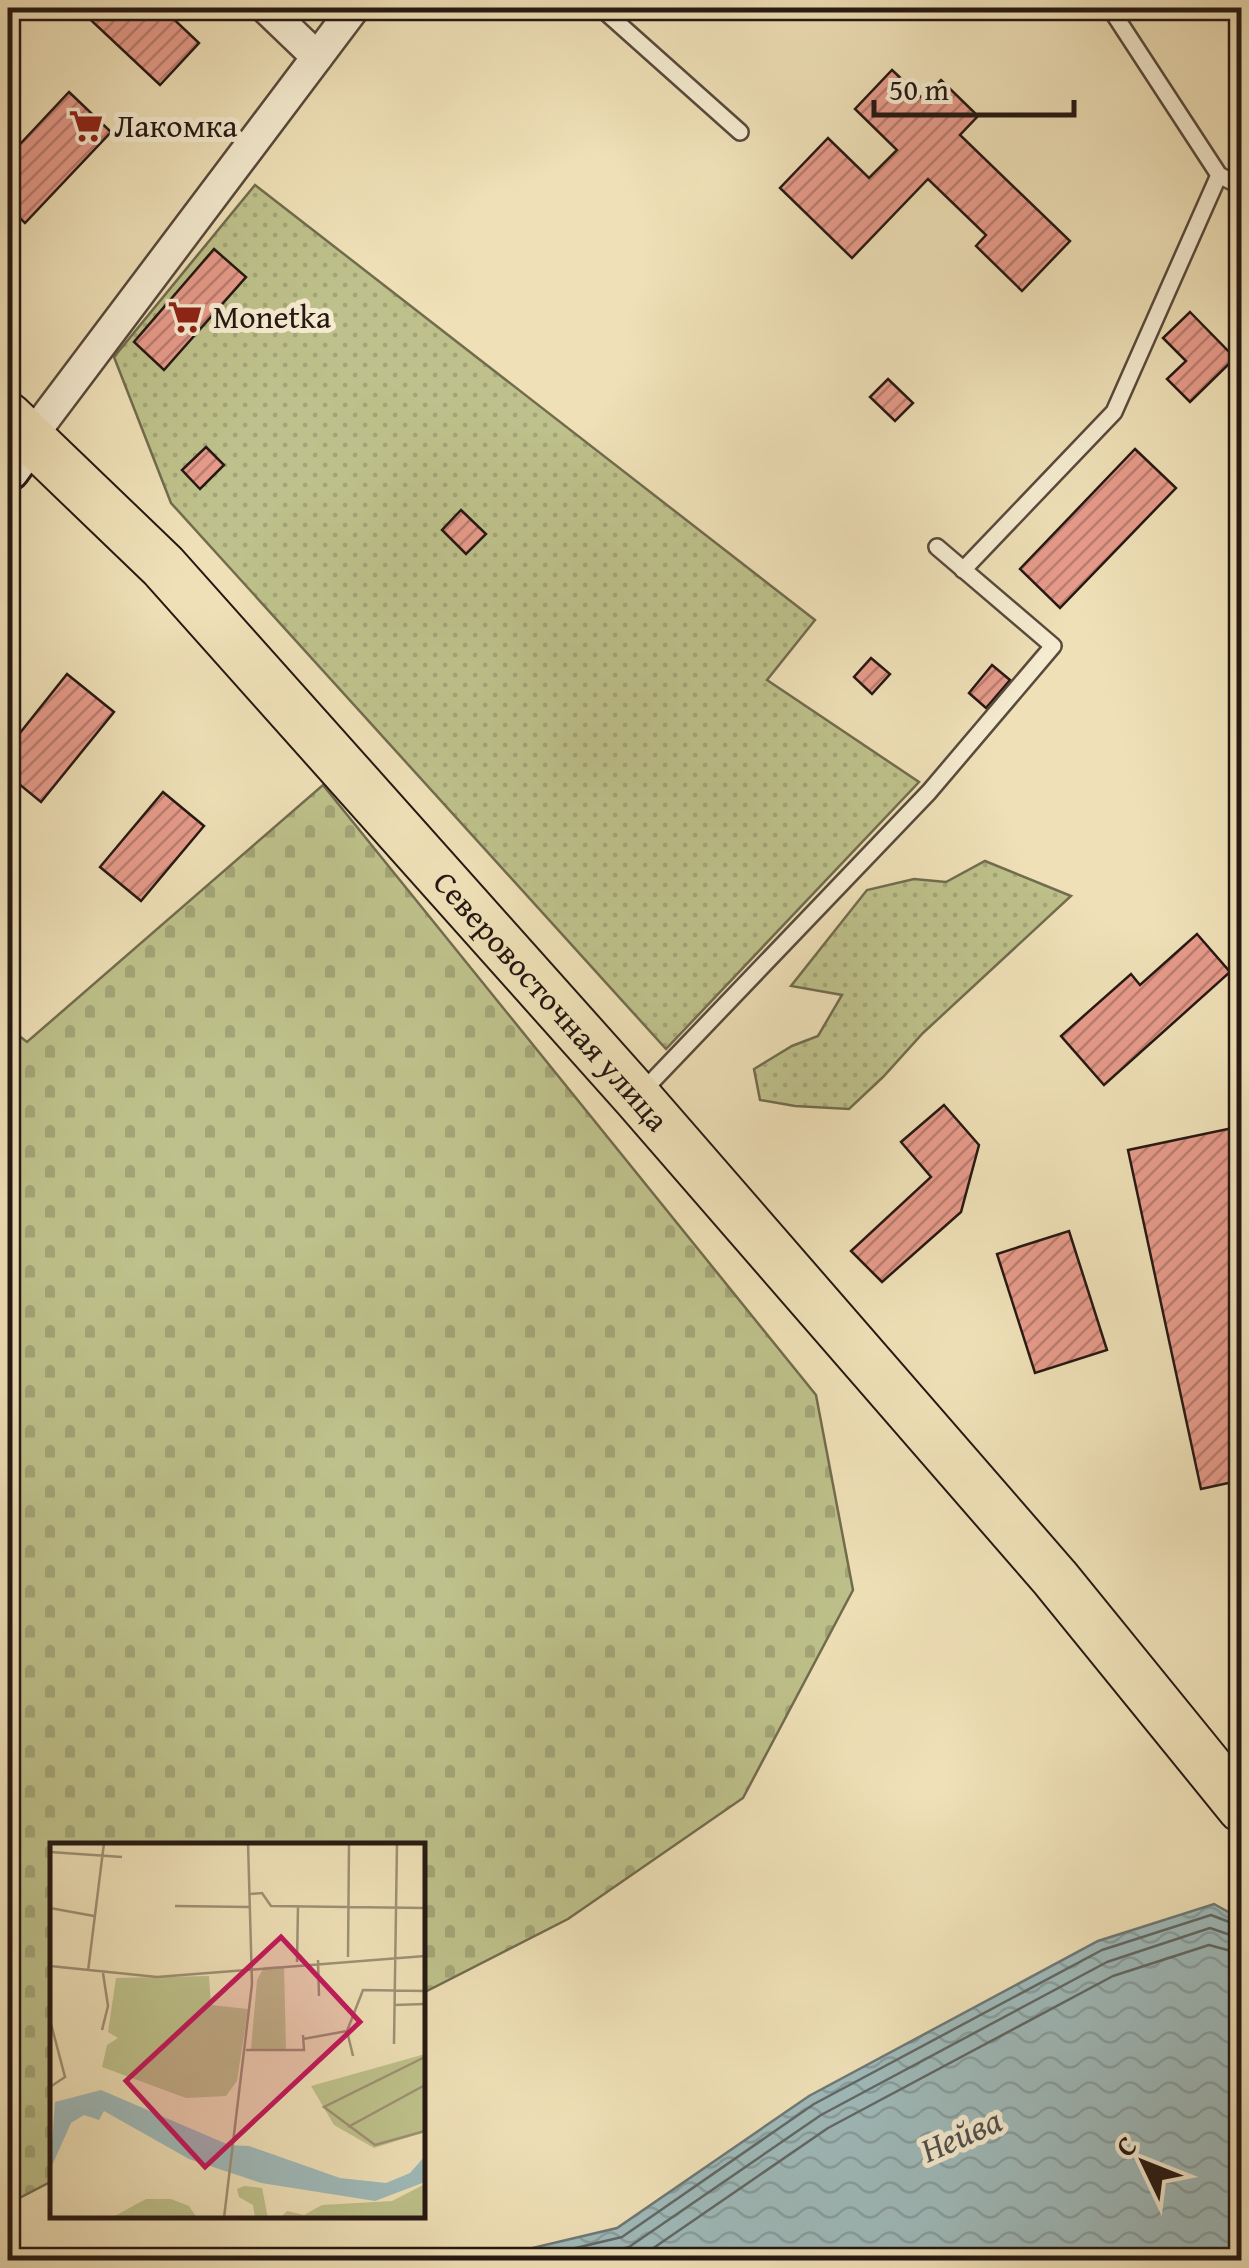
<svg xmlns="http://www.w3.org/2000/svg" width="1249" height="2268" viewBox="0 0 1249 2268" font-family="'Gentium Book Plus',serif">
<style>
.grass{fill:url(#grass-dots);stroke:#726c4f;stroke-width:2.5}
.cemetery{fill:url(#cemetery-stones);stroke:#726c4f;stroke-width:2.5}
.water{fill:url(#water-waves);stroke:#6e7977;stroke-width:2.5}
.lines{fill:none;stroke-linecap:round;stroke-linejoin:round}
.shore{stroke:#626966;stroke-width:2.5}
.building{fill:url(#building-hatch);stroke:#251813;stroke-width:2.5}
.lane-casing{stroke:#584a3c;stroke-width:20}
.street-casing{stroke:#584a3c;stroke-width:35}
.secondary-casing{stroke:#251813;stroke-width:48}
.primary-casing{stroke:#251813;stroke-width:52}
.lane{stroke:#f5ebd0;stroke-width:15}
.street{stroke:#f5ebd0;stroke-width:30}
.secondary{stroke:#f5ebd0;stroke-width:42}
.primary{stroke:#efe0b7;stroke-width:48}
.labels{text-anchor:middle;stroke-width:10;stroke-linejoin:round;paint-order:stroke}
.poi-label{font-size:32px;fill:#251813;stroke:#f5ebd0;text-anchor:start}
.street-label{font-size:32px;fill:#251813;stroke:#f5ebd0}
.water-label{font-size:35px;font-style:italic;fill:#50514d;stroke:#f5ebd0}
.inset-road{fill:none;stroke:#9e9075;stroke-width:2.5}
.view{fill:#c2185b;fill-opacity:0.15;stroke:#c2185b;stroke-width:5}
.inset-edge{fill:none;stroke:#251813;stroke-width:5}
</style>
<defs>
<pattern id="grass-dots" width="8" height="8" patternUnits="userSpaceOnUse" patternTransform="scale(2.5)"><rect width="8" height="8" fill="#bec18b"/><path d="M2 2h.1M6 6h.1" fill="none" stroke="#a3a577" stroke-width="1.8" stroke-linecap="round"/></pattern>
<pattern id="cemetery-stones" width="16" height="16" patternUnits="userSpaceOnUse" patternTransform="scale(2.5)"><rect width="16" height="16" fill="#bec18b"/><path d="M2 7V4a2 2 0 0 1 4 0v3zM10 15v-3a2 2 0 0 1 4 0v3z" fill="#a3a577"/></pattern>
<pattern id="water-waves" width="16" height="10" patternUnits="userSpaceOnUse" patternTransform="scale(2.5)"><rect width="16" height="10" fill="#9fbaba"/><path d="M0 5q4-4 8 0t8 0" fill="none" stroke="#899f9f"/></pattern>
<pattern id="building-hatch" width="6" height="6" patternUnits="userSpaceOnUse" patternTransform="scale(2.5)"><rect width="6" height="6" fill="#e79b8b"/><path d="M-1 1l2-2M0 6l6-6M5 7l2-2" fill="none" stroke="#bb7d70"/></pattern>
</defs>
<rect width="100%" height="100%" fill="#efe0b7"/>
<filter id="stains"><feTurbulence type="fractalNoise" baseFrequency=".002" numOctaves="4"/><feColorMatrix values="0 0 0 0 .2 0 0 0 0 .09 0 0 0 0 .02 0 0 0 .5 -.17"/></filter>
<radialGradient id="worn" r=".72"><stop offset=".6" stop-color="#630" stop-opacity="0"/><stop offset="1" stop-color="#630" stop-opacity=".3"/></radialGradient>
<g class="grass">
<path d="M 255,185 L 815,620 L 767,680 L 919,782 L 666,1049 L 171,503 L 114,357 Z"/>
<path d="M 985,861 L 1071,896 L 923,1033 L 883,1077 L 849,1109 L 795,1106 L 760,1100 L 754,1069 L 792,1046 L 818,1036 L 842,995 L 791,986 L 867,890 L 914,879 L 946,882 Z"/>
</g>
<path class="cemetery" d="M 323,785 L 816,1395 L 853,1590 L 743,1798 L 568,1919 L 423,1993 L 422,1846 L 52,1846 L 52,2181 L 8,2204 L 8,1027 L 27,1042 Z"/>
<path class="water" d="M 1214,1904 L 1241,1919 L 1241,2258 L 1235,2260 L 482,2260 L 617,2228 L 809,2096 L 1098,1941 Z"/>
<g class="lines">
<g class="shore">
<path d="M 525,2260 L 622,2237 L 814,2104 L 1102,1950 L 1211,1915 L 1242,1927"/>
<path d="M 579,2260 L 629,2247 L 821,2115 L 1107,1962 L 1210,1928 L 1242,1939"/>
<path d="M 636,2260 L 828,2128 L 1113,1976 L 1209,1945 L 1242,1954"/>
</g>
</g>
<g class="building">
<path d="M 78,8 L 162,8 L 199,43 L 160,85 Z"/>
<path d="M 892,70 L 923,99 L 941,80 L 978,116 L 960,135 L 1070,241 L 1022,291 L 976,246 L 986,235 L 928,179 L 852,258 L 780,188 L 828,138 L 869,178 L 897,150 L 855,109 Z"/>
<path d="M 69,92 L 111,132 L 25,223 L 8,207 L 8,157 Z"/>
<path d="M 214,249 L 246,277 L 164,370 L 134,342 Z"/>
<path d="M 1190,312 L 1235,358 L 1190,402 L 1167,379 L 1186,361 L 1163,338 Z"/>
<path d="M 888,379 L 913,403 L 895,421 L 870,397 Z"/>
<path d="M 206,447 L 224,465 L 200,489 L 182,470 Z"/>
<path d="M 1135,449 L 1176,488 L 1060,608 L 1020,569 Z"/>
<path d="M 461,510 L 486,534 L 466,554 L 442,530 Z"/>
<path d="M 871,658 L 890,674 L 872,694 L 854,677 Z"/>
<path d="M 992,665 L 1010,680 L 986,708 L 969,693 Z"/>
<path d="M 67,674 L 114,712 L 41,802 L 8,775 L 8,748 Z"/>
<path d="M 163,792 L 204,826 L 141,901 L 100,867 Z"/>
<path d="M 1197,934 L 1230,972 L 1104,1085 L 1061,1036 L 1131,974 L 1140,985 Z"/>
<path d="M 944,1105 L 979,1145 L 961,1212 L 882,1282 L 851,1251 L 931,1177 L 901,1142 Z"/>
<path d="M 1242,1126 L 1242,1480 L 1201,1489 L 1128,1150 Z"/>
<path d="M 1069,1231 L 1107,1350 L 1035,1373 L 997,1254 Z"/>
</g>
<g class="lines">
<g class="lane-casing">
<g id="lane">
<path d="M 601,8 L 740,132"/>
<path d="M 1110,8 L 1219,175 L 1242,187"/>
<path d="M 963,570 L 1114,412 L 1219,175"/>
<path d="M 640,1094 L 929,792 L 1053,646 L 937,547"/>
</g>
</g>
<g class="street-casing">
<g id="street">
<path d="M 266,8 L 317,57"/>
<path d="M 31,437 L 354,8"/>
</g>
</g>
<g class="secondary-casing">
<path id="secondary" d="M 8,469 L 31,437"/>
</g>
<g class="primary-casing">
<g id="primary">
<path id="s1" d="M 8,417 L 163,566 L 637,1097 L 1055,1578 L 1242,1808"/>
</g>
</g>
<use href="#lane" class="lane"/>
<use href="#street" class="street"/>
<use href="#secondary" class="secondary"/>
<use href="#primary" class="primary"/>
</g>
<defs>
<g id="supermarket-bare" transform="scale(2.7)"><path d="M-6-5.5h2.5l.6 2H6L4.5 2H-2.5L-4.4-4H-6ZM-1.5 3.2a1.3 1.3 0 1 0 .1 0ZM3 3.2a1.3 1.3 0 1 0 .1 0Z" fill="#8f2418" stroke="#f5ebd0" stroke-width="2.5" paint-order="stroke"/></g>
</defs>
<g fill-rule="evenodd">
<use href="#supermarket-bare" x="86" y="126"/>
<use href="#supermarket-bare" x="185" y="317"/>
</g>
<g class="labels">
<g class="poi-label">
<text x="114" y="137">Лакомка</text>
<text x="213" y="328">Monetka</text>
</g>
<g class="street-label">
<text dy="11" stroke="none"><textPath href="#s1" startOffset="798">Северовосточная улица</textPath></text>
</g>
<g class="water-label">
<text transform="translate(961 2135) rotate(-24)" y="12">Нейва</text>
</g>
</g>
<g transform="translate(50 1843)">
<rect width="375" height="375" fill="#efe0b7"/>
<path d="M 234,123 L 236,206 L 201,206 L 207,137 L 214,124 ZM 375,211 L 375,289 L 324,305 L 284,282 L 261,243 ZM 194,343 L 212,345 L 218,375 L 205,375 L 203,362 L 189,354 L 187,346 ZM 96,356 L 121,356 L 139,363 L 147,375 L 61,375 Z" fill="#bec18b"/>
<path d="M 375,341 L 375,375 L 230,375 L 237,368 L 254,372 L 272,362 L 342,358 Z" fill="#bec18b"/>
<path d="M 159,133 L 161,162 L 198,166 L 187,238 L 176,253 L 136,255 L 52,224 L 57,202 L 68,195 L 58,189 L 66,135 Z" fill="#bec18b"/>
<path d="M 51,247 L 179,302 L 199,303 L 290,335 L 336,340 L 360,330 L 375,313 L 375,339 L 325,358 L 211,340 L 139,316 L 54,268 L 49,277 L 34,272 L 21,280 L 0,327 L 5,259 Z" fill="#9fbaba"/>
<path class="inset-road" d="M 130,0 L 169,0M 0,9 L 72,14M 200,51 L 212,50 L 221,63 L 375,65M 125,63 L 199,64M 0,65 L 44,73M 298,114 L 299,0M 268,117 L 269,153M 247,119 L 248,63M 0,123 L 107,134 L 375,113M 38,128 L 54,0M 344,162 L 375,161M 0,177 L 15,234 L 0,244M 52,187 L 58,163 L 53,130M 253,196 L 297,188M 344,201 L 347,0M 196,207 L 254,207 L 253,192M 303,213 L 297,188 L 313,147 L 375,148M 375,214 L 274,264 L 325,302 L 375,288M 298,284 L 375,242M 174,375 L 202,141 L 198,0"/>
<path class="view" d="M 231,94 L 310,179 L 155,324 L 76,238 Z"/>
<rect width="375" height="375" class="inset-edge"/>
</g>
<rect width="1249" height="2268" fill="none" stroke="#efe0b7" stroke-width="40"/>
<rect x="10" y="10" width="1229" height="2248" fill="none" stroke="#251813" stroke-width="5"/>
<rect x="20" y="20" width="1209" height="2228" fill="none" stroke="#251813" stroke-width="2.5"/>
<g transform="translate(1144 2163) rotate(313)" stroke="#f5ebd0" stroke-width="8" paint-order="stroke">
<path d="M0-8L18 38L0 25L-18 38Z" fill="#251813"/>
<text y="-15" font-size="28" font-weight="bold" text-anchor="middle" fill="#251813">С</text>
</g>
<path d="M874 100v15h200v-15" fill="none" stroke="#251813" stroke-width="5"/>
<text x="889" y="100" font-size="30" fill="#251813" stroke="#f5ebd0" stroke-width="8" paint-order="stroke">50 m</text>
<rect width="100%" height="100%" filter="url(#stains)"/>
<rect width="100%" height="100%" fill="url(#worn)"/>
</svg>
